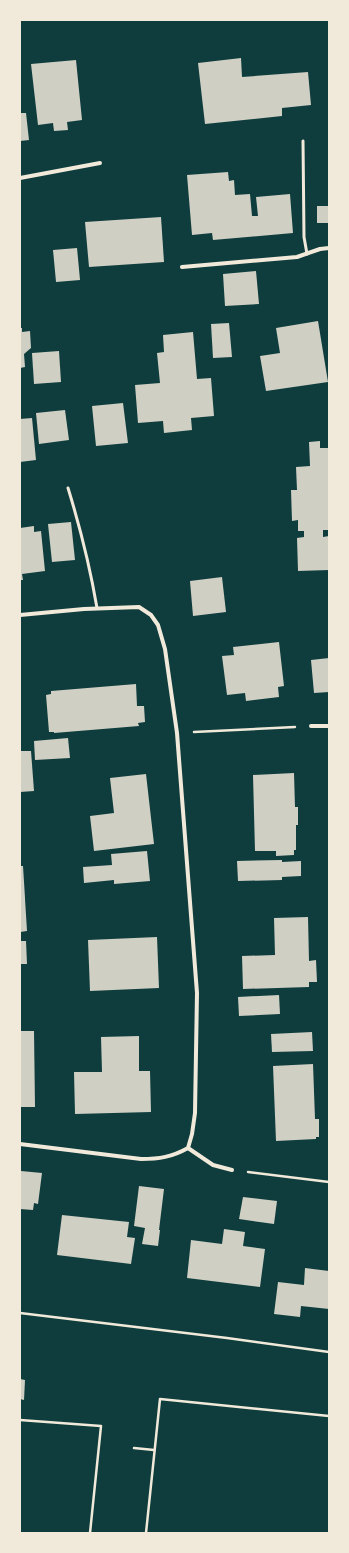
<svg xmlns="http://www.w3.org/2000/svg" width="349" height="1553" viewBox="0 0 349 1553" font-family="'Fira Sans Condensed',sans-serif">
<style>
.building{fill:#cfcfc3}
.lines{fill:none;stroke-linecap:round;stroke-linejoin:round}
.path{stroke:#f1e9da;stroke-width:2.5}
.service{stroke:#f1e9da;stroke-width:3}
.minor{stroke:#f1e9da;stroke-width:4}
</style>
<rect width="100%" height="100%" fill="#0f3d3e"/>
<g class="building">
<path d="M 241,58 L 242,77 L 308,72 L 311,105 L 282,108 L 282,116 L 205,124 L 198,63 Z"/>
<path d="M 76,60 L 82,120 L 67,122 L 68,130 L 54,131 L 53,123 L 38,125 L 31,64 Z"/>
<path d="M 20,113 L 26,113 L 29,140 L 20,141 Z"/>
<path d="M 228,172 L 229,181 L 234,180 L 235,195 L 250,194 L 252,216 L 258,216 L 256,197 L 290,194 L 293,233 L 213,240 L 212,233 L 192,235 L 187,175 Z"/>
<rect x="317" y="206" width="11" height="17"/>
<path d="M 161,217 L 164,262 L 89,267 L 85,222 Z"/>
<path d="M 77,248 L 80,280 L 56,282 L 53,250 Z"/>
<path d="M 256,271 L 259,304 L 225,306 L 223,274 Z"/>
<path d="M 318,321 L 328,382 L 266,391 L 260,356 L 280,353 L 276,328 Z"/>
<path d="M 229,323 L 232,357 L 213,358 L 211,324 Z"/>
<path d="M 20,328 L 22,328 L 22,332 L 30,331 L 31,348 L 24,354 L 25,367 L 20,368 Z"/>
<path d="M 193,332 L 197,379 L 211,378 L 214,416 L 191,418 L 192,430 L 164,433 L 163,421 L 138,423 L 135,385 L 160,383 L 157,353 L 164,352 L 163,335 Z"/>
<path d="M 59,351 L 61,382 L 34,384 L 32,353 Z"/>
<path d="M 123,403 L 128,443 L 96,446 L 92,406 Z"/>
<path d="M 65,410 L 69,440 L 39,444 L 36,413 Z"/>
<path d="M 32,418 L 36,460 L 20,462 L 20,419 Z"/>
<path d="M 320,441 L 320,448 L 329,448 L 329,530 L 323,530 L 323,537 L 329,536 L 329,570 L 298,571 L 297,538 L 304,537 L 304,531 L 298,531 L 298,520 L 292,521 L 291,490 L 297,490 L 296,467 L 310,466 L 309,442 Z"/>
<path d="M 71,522 L 75,560 L 52,562 L 48,524 Z"/>
<path d="M 34,526 L 34,532 L 41,531 L 45,571 L 22,574 L 23,580 L 20,580 L 20,528 Z"/>
<path d="M 222,577 L 226,612 L 193,616 L 190,581 Z"/>
<path d="M 279,642 L 284,686 L 278,687 L 279,697 L 246,701 L 245,693 L 227,695 L 222,656 L 234,655 L 233,647 Z"/>
<path d="M 329,658 L 329,692 L 314,693 L 311,660 Z"/>
<path d="M 136,684 L 137,706 L 144,706 L 145,722 L 138,723 L 139,726 L 54,733 L 54,732 L 49,732 L 46,695 L 51,694 L 51,691 Z"/>
<path d="M 68,738 L 70,758 L 35,760 L 34,741 Z"/>
<path d="M 20,751 L 31,751 L 34,791 L 20,792 Z"/>
<path d="M 294,773 L 295,807 L 298,807 L 298,825 L 296,825 L 296,850 L 294,850 L 294,855 L 276,856 L 276,851 L 255,851 L 253,775 Z"/>
<path d="M 146,774 L 154,844 L 94,851 L 90,816 L 114,813 L 110,778 Z"/>
<path d="M 147,851 L 150,881 L 114,884 L 114,880 L 84,883 L 83,867 L 112,865 L 111,854 Z"/>
<path d="M 282,860 L 282,862 L 301,861 L 301,876 L 282,877 L 282,880 L 238,881 L 237,861 Z"/>
<path d="M 20,866 L 23,866 L 27,931 L 20,932 Z"/>
<path d="M 308,917 L 309,961 L 316,960 L 317,982 L 309,982 L 309,987 L 243,989 L 242,956 L 275,955 L 274,918 Z"/>
<path d="M 157,937 L 159,988 L 90,991 L 88,940 Z"/>
<path d="M 20,941 L 26,941 L 27,964 L 20,964 Z"/>
<path d="M 279,995 L 280,1014 L 239,1016 L 238,997 Z"/>
<path d="M 20,1031 L 34,1031 L 35,1107 L 20,1107 Z"/>
<path d="M 312,1032 L 313,1051 L 272,1052 L 271,1034 Z"/>
<path d="M 139,1036 L 139,1071 L 150,1071 L 151,1112 L 75,1114 L 74,1072 L 102,1072 L 101,1037 Z"/>
<path d="M 313,1064 L 315,1119 L 319,1119 L 319,1137 L 316,1137 L 316,1139 L 276,1141 L 273,1066 Z"/>
<path d="M 21,1171 L 42,1173 L 38,1204 L 34,1203 L 33,1210 L 20,1209 Z"/>
<path d="M 139,1186 L 164,1189 L 159,1230 L 160,1230 L 158,1246 L 142,1244 L 145,1228 L 134,1226 Z"/>
<path d="M 243,1197 L 277,1201 L 274,1224 L 239,1219 Z"/>
<path d="M 62,1215 L 129,1222 L 127,1237 L 135,1238 L 131,1264 L 57,1255 Z"/>
<path d="M 224,1229 L 245,1232 L 243,1246 L 265,1249 L 260,1287 L 187,1278 L 191,1240 L 222,1244 Z"/>
<path d="M 305,1268 L 329,1271 L 329,1309 L 301,1306 L 300,1317 L 274,1314 L 278,1282 L 304,1285 Z"/>
<path d="M 20,1379 L 25,1380 L 24,1400 L 20,1399 Z"/>
</g>
<g class="lines">
<g class="path">
<path d="M 194,732 L 295,727"/>
<path d="M 248,1172 L 329,1182"/>
<path d="M 20,1313 L 227,1338 L 329,1352"/>
<path d="M 20,1420 L 101,1426 L 90,1533"/>
<path d="M 134,1448 L 154,1450"/>
<path d="M 146,1533 L 160,1399 L 329,1416"/>
</g>
<g class="service">
<path d="M 303,141 L 304,237 L 307,254"/>
<path d="M 68,488 C 80,527 90,567 97,608"/>
</g>
<g class="minor">
<path d="M 20,178 L 100,163"/>
<path d="M 182,267 L 297,257 L 320,249 L 329,248"/>
<path d="M 20,615 L 84,609 L 139,607 L 151,615 L 158,625 L 165,649 L 177,733 L 197,993 L 195,1113 L 192,1134 L 188,1148 C 172,1157 159,1159 141,1159 L 20,1144"/>
<path d="M 311,726 L 329,726"/>
<path d="M 188,1148 L 213,1165 L 232,1170"/>
</g>
</g>
<rect width="349" height="1553" fill="none" stroke="#f1e9da" stroke-width="42"/>
</svg>
